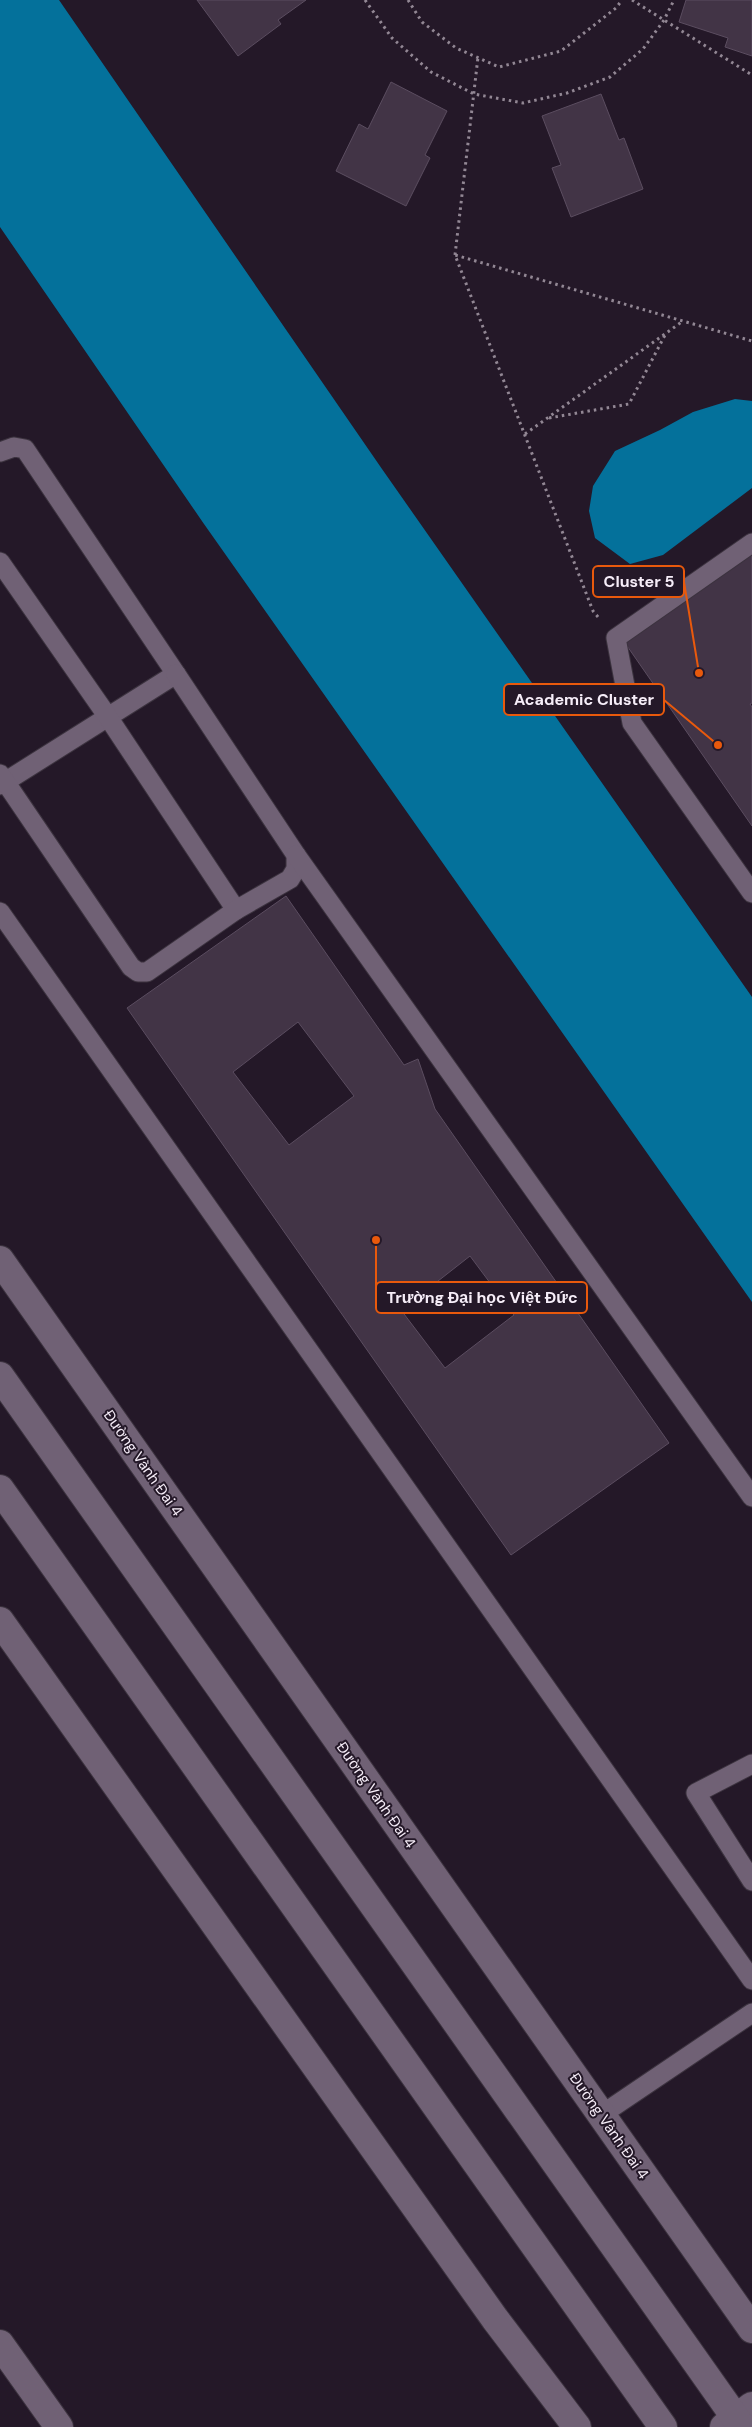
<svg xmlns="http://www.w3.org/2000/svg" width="752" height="2427" viewBox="0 0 752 2427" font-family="'DM Sans',sans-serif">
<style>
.water{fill:#04719b}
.building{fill:#423446;stroke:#5b4d60;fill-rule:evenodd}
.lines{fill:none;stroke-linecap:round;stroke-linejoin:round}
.lane-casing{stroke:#3c333f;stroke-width:21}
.street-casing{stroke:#3c333f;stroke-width:30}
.secondary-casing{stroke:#3c333f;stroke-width:30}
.path{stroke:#928794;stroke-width:3;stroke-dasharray:2.5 4;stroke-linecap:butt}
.lane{stroke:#706175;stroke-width:19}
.street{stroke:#706175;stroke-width:28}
.secondary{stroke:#706175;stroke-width:28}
.labels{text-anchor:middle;stroke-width:4;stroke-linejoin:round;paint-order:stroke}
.street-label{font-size:15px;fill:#f6edf8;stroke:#241828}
.leader{fill:none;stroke:#e8590c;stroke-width:2}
.callout-dot{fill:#e8590c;stroke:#241828;stroke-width:2}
.callout{fill:#241828;stroke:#e8590c;stroke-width:2}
.callout-label{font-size:16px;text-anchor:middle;font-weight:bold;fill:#f6edf8}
</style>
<rect width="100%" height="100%" fill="#241828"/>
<g class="water">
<path d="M 0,0 L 59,0 L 382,469 L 752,997 L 752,1302 L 204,524 L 0,227 Z"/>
<path d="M 735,399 L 752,401 L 752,488 L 663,555 L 630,564 L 595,538 L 589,511 L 593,486 L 615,451 L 660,430 L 693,412 Z"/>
</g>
<g class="building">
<path d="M 197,0 L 306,0 L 278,20 L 281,24 L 238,56 Z"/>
<path d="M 686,0 L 752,0 L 752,56 L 725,47 L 728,38 L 679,22 Z"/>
<path d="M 391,82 L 447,111 L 425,155 L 430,158 L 406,206 L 336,171 L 359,124 L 368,129 Z"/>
<path d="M 601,94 L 619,140 L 624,138 L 643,189 L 571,217 L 552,168 L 561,165 L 542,116 Z"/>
<path d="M 752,553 L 752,703 L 750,704 L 752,707 L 752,826 L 625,643 Z"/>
<path d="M 286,896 L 404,1065 L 418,1059 L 435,1109 L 669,1443 L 511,1555 L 127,1008 ZM 298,1022 L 354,1096 L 289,1145 L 233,1072 ZM 470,1256 L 514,1315 L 445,1368 L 401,1310 Z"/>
</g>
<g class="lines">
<g class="lane-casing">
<g id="lane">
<path d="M 0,452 L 14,447 L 25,449 L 176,674 L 0,785"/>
<path d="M 752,543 L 616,638 L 632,723 L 752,893"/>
<path d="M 0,562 L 108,717 L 236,910"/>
<path d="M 0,774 L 131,967 L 138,972 L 147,972 L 236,910 L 290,879 L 296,869 L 296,855 L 176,674"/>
<path d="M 296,855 L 752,1497"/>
<path d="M 0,912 L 752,1980"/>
<path d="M 752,1764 L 696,1793 L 752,1881"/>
<path d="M 601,2115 L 752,2013"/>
</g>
</g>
<g class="street-casing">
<g id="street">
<path d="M 0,1260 L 752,2329"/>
<path d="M 0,1621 L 495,2319 L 577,2427"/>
<path d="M 0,2344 L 59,2427"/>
<path d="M 724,2427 L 752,2406"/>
</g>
</g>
<g class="secondary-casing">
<g id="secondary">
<path d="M 0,1376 L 742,2427"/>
<path d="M 0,1489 L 663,2427"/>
</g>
</g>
<g class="path">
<path d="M 365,0 L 392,38 L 431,72 L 474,94 L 523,103 L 567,93 L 610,77 L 643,49 L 664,20 L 674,0"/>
<path d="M 408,0 L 422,22 L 456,48 L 499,67 L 561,51 L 616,8 L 622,0"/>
<path d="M 632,0 L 752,75"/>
<path d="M 455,255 L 478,57"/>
<path d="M 549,418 L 629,404 L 665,335"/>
<path d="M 525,434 L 683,321"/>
<path d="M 598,617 L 593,611 L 455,255 L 752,341"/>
</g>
<use href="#lane" class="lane"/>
<use href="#street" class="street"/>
<use href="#secondary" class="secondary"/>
</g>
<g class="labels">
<g class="street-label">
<text transform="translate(143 1463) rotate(55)" y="5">Đường Vành Đai 4</text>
<text transform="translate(376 1795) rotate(55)" y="5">Đường Vành Đai 4</text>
<text transform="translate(609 2126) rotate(55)" y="5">Đường Vành Đai 4</text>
</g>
</g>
<path class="leader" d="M699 673L684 582M718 745L664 700M376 1240L376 1298"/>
<g class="callout-dot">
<circle cx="699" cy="673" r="5"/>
<circle cx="718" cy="745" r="5"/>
<circle cx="376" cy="1240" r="5"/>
</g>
<g class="callout">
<rect x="593" y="566" width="91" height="31" rx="5"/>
<rect x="504" y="684" width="160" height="31" rx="5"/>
<rect x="376" y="1282" width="211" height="31" rx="5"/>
</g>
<g class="callout-label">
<text x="639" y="587">Cluster 5</text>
<text x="584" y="705">Academic Cluster</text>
<text x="482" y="1303">Trường Đại học Việt Đức</text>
</g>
</svg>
